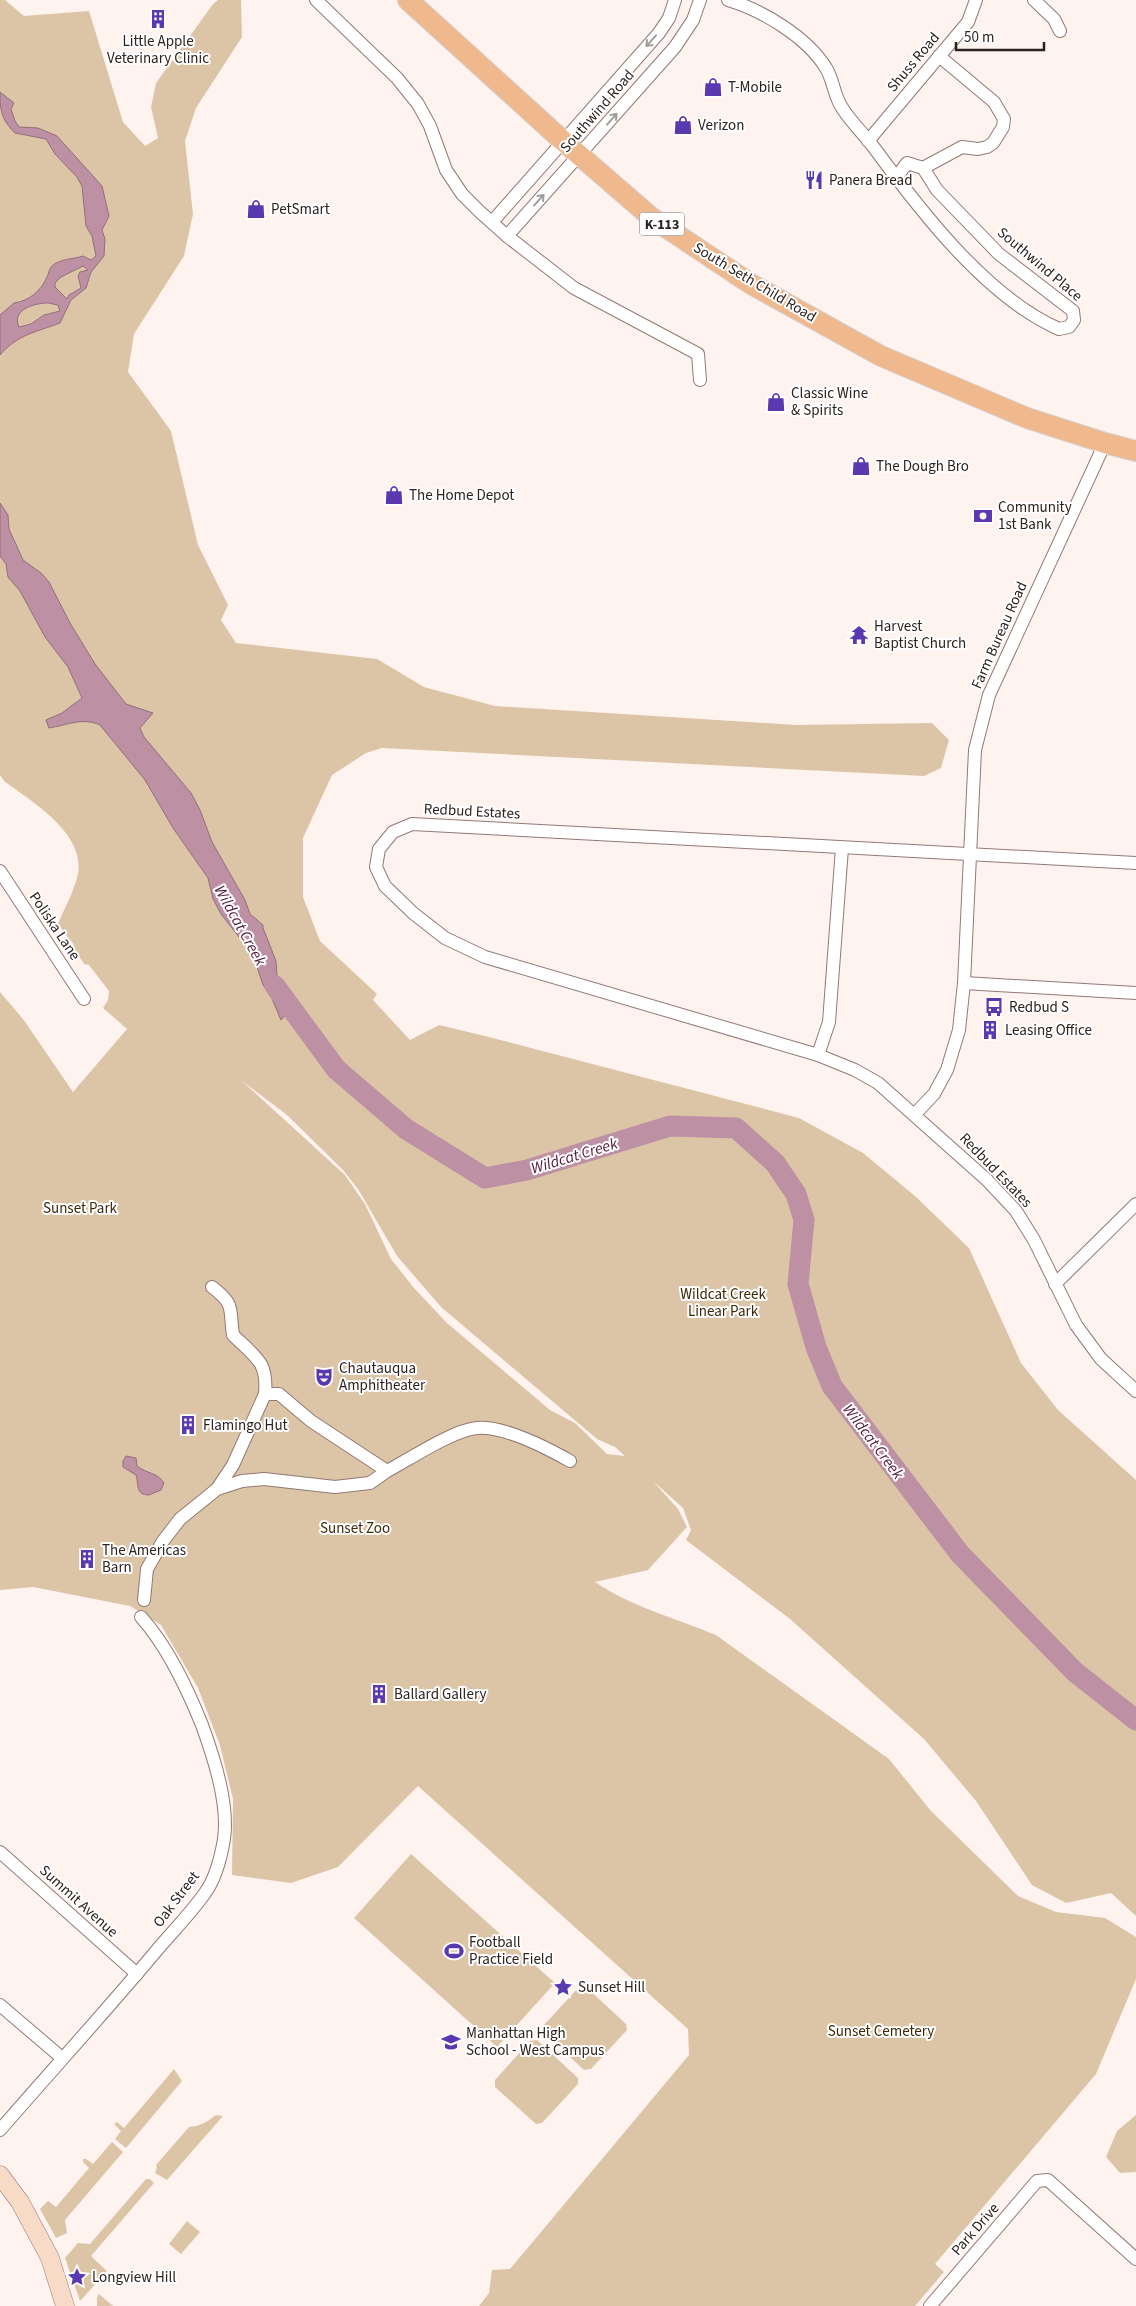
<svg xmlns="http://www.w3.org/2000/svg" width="1136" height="2306" viewBox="0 0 1136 2306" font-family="'Source Sans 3',sans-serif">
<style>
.green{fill:#dcc5a7;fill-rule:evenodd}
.water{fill:#be90a3;stroke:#926f7c;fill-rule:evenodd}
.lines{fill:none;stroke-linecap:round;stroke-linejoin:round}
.river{stroke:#be90a3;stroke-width:21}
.street-casing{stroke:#927973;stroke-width:14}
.secondary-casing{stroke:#927973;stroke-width:19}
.primary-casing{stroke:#d5d3d2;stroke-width:22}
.street{stroke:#fff;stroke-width:12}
.secondary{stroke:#f8dbc6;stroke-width:18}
.primary{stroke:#f0b88d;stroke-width:20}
.oneway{stroke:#a09c9b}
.labels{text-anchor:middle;stroke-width:4;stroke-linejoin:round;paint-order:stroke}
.shield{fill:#fff;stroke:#6c6463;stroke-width:1}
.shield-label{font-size:14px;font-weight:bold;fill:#2d2220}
.poi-label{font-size:15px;fill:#2d2220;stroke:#fff;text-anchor:start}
.street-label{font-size:15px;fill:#2d2220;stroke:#fff}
.park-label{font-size:15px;fill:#3d2908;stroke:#fff}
.water-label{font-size:16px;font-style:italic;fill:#531a37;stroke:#fff}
</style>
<rect width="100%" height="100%" fill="#fff3f0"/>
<g class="green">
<path d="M 0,0 L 5,0 L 24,16 L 89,11 L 123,122 L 145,146 L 158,138 L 151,107 L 156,83 L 213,4 L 218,0 L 241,0 L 242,37 L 196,108 L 185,141 L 193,214 L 184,256 L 134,334 L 128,372 L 171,431 L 198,545 L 228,605 L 221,620 L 236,643 L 377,659 L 424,687 L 495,706 L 796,725 L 932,723 L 949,740 L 941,768 L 924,776 L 382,748 L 366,753 L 332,775 L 303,838 L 303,897 L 320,941 L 377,994 L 373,1000 L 410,1040 L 439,1025 L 485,1036 L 799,1118 L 863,1153 L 915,1196 L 969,1248 L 1021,1363 L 1058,1410 L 1136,1480 L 1136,1916 L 1111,1893 L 1066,1903 L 1032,1885 L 976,1801 L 924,1739 L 790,1619 L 686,1540 L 691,1530 L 683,1508 L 653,1481 L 678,1509 L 687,1527 L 648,1570 L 595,1582 C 632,1607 675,1618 716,1635 L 889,1759 L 931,1811 L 1018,1896 L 1056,1912 L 1105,1918 L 1136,1937 L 1136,1979 L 1096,2074 L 935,2264 L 944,2272 L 915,2306 L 479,2306 L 489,2293 L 492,2270 L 510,2269 L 689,2055 L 688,2029 L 418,1786 L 338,1867 L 291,1883 L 232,1875 L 233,1799 L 220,1745 L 198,1688 L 161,1625 L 130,1606 L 33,1587 L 0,1590 L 0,992 L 23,1019 L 73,1092 L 127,1029 L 103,1008 L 108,1000 L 109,991 L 89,965 L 84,964 L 73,947 L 74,945 L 58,924 C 64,909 73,893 77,878 C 89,835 32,802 4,781 L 0,775 ZM 241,1080 L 287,1115 L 343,1170 L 358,1189 L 397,1256 L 441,1307 L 597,1439 L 615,1447 L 625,1456 L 607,1454 L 575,1423 L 550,1410 L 447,1323 L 414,1288 L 391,1259 L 365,1204 L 345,1175 Z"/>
<path d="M 411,1854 L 555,1983 L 497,2047 L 354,1918 Z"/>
<path d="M 579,1987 L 586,1987 L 626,2024 L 627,2030 L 591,2069 L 584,2070 L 544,2033 L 543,2026 Z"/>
<path d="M 537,2040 L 578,2078 L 578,2084 L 542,2123 L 536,2124 L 495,2087 L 495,2080 L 530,2041 Z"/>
<path d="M 174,2069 L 182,2081 L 126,2148 L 115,2139 L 121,2131 L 114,2124 L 117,2122 L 124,2128 Z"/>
<path d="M 216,2115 L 223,2116 L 167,2180 L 155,2173 L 157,2167 L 156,2165 L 189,2127 C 201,2126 207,2122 216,2115 Z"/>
<path d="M 1136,2115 L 1136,2172 L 1120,2173 L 1106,2157 L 1117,2131 Z"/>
<path d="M 112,2142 L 123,2152 L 65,2220 L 67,2233 L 56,2238 L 40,2209 L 48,2201 L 56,2207 L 89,2168 L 83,2162 L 83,2159 L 86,2159 L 93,2164 Z"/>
<path d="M 146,2179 L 150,2179 L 154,2183 L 91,2256 L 107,2271 L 80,2301 L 65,2258 L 78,2243 L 90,2244 Z"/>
<path d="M 187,2221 L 200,2232 L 181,2254 L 169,2244 Z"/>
<path d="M 99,2294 L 113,2306 L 97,2306 L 97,2298 Z"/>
</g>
<g class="water">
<path d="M 0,92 L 14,103 L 11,109 L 15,121 L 19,127 L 38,128 L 57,136 L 102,186 L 109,216 L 102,230 L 105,239 L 104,256 L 91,272 L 86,288 L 71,300 L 60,323 C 37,332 18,334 0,355 L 0,315 L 14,303 C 29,301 41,291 47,277 C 49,273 49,269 52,266 C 59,259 74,259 83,256 L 91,260 L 96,256 L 92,236 L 86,226 L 82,186 L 77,177 L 55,154 L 46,139 L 15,133 C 1,119 0,110 0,92 ZM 83,266 L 88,270 L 80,272 L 78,276 L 81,288 L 69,295 L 67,299 L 55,287 L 55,283 L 61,277 ZM 48,303 L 58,305 L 60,311 L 44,315 L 31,324 L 19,327 C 11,310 34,303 48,303 Z"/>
<path d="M 0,503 L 8,515 L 9,529 L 23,560 L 41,573 L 49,582 L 70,623 L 95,664 L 126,704 L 153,713 L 140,728 L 144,737 L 191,793 L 200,810 L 212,842 L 245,900 L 250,914 L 263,925 L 263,928 L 276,961 L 277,976 L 296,1004 L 281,1020 L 270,994 L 263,985 L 253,955 L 221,914 L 213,899 L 208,878 L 173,828 L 145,780 L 100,725 C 82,717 68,725 49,728 L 46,720 L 62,713 L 82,698 L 68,667 L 45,637 L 20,591 L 8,577 L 6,564 L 0,556 Z"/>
<path d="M 126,1456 L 136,1458 L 137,1466 C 147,1474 157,1472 164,1483 L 161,1490 L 149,1495 C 135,1495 139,1484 136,1475 L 123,1467 L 123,1461 Z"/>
</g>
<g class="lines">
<path class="river" d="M 275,986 L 336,1069 L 406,1129 L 485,1178 L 527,1170 L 670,1126 L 736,1128 L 775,1163 L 796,1194 L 804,1220 L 798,1284 L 816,1347 L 832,1386 L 960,1554 L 1075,1672 L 1136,1720"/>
<g class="street-casing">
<g id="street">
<path d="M 316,0 L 397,78 L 418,104 L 430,126 L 446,170 L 462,194 L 479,211 L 507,236 L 574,288 L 698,354 L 700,380"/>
<path d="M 728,0 C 762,10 807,37 826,68 C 833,79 834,95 841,106 C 849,120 862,132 872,145 C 919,209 986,297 1059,329 L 1069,327 L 1074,320 L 1073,311 L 999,254 L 937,190 L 923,168 L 907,163 L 896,178"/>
<path d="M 1034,0 L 1054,19 L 1060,31"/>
<path d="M 868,141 L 968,22 L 976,0"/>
<path d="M 923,168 L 962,147 L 978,149 L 987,147 L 993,143 L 1003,127 L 1004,119 L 994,102 L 939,56"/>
<path d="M 492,222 L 659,33 L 669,18 L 675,0"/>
<path d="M 507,236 L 675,47 L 693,20 L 700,0"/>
<path d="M 1136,863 L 412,824 L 393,832 L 379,849 L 376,867 L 385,886 L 413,913 L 445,938 L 485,957 L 818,1055 L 855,1070 L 878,1083 L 987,1180 L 1016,1211 L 1034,1240 L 1076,1325 L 1101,1359 L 1136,1391"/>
<path d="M 0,871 L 84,999"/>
<path d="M 964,983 L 1136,993"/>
<path d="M 818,1055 L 829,1022 L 842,848"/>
<path d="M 915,1114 L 934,1094 L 947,1070 L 959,1030 L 964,983 L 975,750 L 989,695 L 1105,443"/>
<path d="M 1055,1284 L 1136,1204"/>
<path d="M 212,1287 C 236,1305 229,1309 233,1335 C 255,1357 268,1361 265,1394"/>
<path d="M 217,1489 L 242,1481 L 264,1479 L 335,1487 L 370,1483 L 387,1471"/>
<path d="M 144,1600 L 147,1569 L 163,1541 L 180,1519 L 217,1489 L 233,1465 L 265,1394 L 279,1394 L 311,1421 L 387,1471 C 410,1459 453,1430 477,1428 C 504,1426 547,1448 570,1461"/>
<path d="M 0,1852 L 137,1974"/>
<path d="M 0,2005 L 62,2058"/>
<path d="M 0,2130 C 52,2070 106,2011 157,1950 C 173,1931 191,1913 205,1893 C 216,1878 221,1857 224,1839 C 229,1804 214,1758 202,1725 C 187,1688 168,1647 141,1617"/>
<path d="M 930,2306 L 1037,2181 L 1048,2180 L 1136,2259"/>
</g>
</g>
<g class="secondary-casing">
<path id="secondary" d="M 0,2175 L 20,2202 L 50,2258 L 65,2306"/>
</g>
<g class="primary-casing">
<path id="primary" d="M 408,0 L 563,141 L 652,218 L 751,284 L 881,356 L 1027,418 L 1105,443 L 1136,451"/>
</g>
<use href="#street" class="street"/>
<use href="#secondary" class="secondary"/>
<use href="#primary" class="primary"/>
</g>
<defs><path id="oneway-shaft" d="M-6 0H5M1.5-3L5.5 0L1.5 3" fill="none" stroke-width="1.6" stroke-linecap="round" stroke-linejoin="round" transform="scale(1.25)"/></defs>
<g class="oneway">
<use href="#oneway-shaft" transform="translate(651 41) rotate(132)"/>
<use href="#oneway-shaft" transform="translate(612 119) rotate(-49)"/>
<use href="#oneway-shaft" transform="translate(539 200) rotate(-48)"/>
</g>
<defs>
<g id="building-bare" transform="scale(1.5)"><path d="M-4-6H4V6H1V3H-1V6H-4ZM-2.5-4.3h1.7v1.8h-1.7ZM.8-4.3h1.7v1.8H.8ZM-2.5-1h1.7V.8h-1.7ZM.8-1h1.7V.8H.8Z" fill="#5938b0" stroke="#fff" stroke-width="2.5" paint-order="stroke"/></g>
<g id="shop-bare" transform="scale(1.5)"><path d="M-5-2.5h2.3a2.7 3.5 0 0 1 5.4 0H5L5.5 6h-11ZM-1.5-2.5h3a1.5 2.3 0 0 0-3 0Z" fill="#5938b0" stroke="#fff" stroke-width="2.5" paint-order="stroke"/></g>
<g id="restaurant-bare" transform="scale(1.5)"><path d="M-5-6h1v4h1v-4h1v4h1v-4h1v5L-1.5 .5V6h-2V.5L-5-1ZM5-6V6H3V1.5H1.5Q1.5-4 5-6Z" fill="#5938b0" stroke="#fff" stroke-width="2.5" paint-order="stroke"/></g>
<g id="bank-bare" transform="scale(1.5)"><path d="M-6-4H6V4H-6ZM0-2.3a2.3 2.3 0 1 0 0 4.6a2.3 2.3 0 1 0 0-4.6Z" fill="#5938b0" stroke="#fff" stroke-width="2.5" paint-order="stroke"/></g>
<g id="temple-bare" transform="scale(1.5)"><path d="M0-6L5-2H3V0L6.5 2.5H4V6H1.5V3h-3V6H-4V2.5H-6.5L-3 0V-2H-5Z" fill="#5938b0" stroke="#fff" stroke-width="2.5" paint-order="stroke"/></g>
<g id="bus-bare" transform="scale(1.5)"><path d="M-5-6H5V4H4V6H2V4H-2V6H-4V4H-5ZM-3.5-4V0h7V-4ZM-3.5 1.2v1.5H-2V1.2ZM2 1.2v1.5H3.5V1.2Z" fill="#5938b0" stroke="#fff" stroke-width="2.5" paint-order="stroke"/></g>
<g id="theatre-bare" transform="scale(1.5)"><path d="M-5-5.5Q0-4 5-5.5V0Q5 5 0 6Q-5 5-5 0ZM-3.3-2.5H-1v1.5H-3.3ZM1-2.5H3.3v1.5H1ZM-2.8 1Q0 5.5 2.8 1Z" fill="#5938b0" stroke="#fff" stroke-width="2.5" paint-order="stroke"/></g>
<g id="stadium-bare" transform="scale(1.5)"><path d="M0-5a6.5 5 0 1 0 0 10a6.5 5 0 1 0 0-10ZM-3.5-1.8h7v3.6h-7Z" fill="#5938b0" stroke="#fff" stroke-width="2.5" paint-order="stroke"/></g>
<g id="sight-bare" transform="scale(1.5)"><path d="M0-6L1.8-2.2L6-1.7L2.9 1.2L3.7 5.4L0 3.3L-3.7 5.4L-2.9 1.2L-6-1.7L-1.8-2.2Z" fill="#5938b0" stroke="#fff" stroke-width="2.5" paint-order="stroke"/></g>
<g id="school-bare" transform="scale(1.5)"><path d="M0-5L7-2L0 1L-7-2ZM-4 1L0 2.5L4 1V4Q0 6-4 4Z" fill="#5938b0" stroke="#fff" stroke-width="2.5" paint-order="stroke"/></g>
</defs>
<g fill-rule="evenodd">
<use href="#building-bare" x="158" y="19"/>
<use href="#shop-bare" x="713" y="87"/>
<use href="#shop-bare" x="683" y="125"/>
<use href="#restaurant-bare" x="814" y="180"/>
<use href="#shop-bare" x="256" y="209"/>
<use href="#shop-bare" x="776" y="402"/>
<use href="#shop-bare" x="861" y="466"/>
<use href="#shop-bare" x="394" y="495"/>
<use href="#bank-bare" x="983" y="516"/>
<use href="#temple-bare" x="859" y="635"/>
<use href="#bus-bare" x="994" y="1007"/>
<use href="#building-bare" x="990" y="1030"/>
<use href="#theatre-bare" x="324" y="1377"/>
<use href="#building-bare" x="188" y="1425"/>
<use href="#building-bare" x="87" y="1559"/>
<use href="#building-bare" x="379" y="1694"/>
<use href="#stadium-bare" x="454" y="1951"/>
<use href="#sight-bare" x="563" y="1987"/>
<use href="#school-bare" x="451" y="2042"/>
<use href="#sight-bare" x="77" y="2277"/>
</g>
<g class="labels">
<rect class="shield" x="639.5" y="212.5" width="45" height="23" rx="4"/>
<g class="shield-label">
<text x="662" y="229">K-113</text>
</g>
<g class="poi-label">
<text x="158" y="46" text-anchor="middle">Little Apple<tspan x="158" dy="17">Veterinary Clinic</tspan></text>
<text x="728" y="92">T-Mobile</text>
<text x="698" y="130">Verizon</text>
<text x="829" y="185">Panera Bread</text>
<text x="271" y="214">PetSmart</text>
<text x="791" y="398">Classic Wine<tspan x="791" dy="17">&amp; Spirits</tspan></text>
<text x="876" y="471">The Dough Bro</text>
<text x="409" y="500">The Home Depot</text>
<text x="998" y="512">Community<tspan x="998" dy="17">1st Bank</tspan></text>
<text x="874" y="631">Harvest<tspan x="874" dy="17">Baptist Church</tspan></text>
<text x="1009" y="1012">Redbud S</text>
<text x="1005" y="1035">Leasing Office</text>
<text x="339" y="1373">Chautauqua<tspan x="339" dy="17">Amphitheater</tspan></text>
<text x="203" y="1430">Flamingo Hut</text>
<text x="102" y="1555">The Americas<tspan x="102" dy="17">Barn</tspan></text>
<text x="394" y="1699">Ballard Gallery</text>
<text x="469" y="1947">Football<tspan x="469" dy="17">Practice Field</tspan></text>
<text x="578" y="1992">Sunset Hill</text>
<text x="466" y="2038">Manhattan High<tspan x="466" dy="17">School - West Campus</tspan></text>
<text x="92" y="2282">Longview Hill</text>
</g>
<g class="street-label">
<text transform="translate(913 62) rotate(-50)" y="5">Shuss Road</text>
<text transform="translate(597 111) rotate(-49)" y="5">Southwind Road</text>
<text transform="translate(1040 264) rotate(40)" y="5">Southwind Place</text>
<text transform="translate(755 282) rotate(31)" y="5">South Seth Child Road</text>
<text transform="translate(999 635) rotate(-66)" y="5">Farm Bureau Road</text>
<text transform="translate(472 811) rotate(3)" y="5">Redbud Estates</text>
<text transform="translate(55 926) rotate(56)" y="5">Poliska Lane</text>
<text transform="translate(996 1170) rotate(46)" y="5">Redbud Estates</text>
<text transform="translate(176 1899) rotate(-53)" y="5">Oak Street</text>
<text transform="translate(79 1901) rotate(42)" y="5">Summit Avenue</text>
<text transform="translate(975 2229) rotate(-49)" y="5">Park Drive</text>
</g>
<g class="park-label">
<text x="80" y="1213">Sunset Park</text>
<text x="723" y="1299">Wildcat Creek<tspan x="723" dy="17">Linear Park</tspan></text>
<text x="355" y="1533">Sunset Zoo</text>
<text x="881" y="2036">Sunset Cemetery</text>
</g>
<g class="water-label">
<text transform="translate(241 925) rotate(61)" y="6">Wildcat Creek</text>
<text transform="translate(574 1155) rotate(-17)" y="6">Wildcat Creek</text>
<text transform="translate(874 1441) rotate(53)" y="6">Wildcat Creek</text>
</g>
</g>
<path d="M956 42v8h88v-8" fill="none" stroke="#2d2220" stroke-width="2.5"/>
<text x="964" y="42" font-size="15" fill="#2d2220" stroke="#ffffff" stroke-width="4" paint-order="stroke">50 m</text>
</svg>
